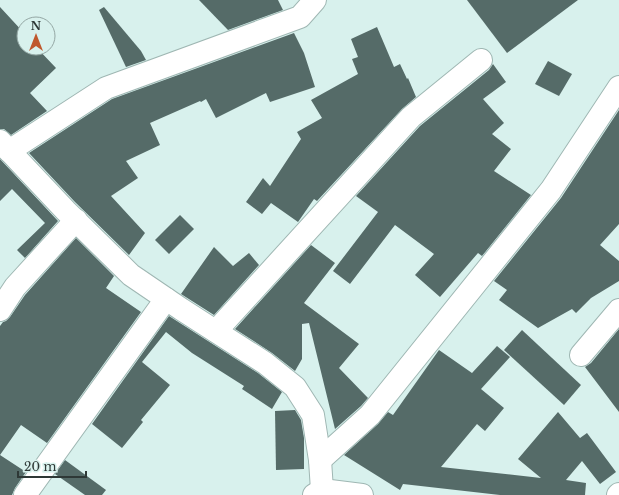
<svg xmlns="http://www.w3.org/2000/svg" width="619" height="495" viewBox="0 0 619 495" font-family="'Libre Baskerville',serif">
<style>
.building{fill:#556b68}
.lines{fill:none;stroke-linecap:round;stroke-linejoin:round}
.minor-casing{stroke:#9fb7b3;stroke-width:24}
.minor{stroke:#fff;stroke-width:22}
</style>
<rect width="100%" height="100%" fill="#d8f1ed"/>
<g class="building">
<path d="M 199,0 L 278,0 L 283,10 L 228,30 Z"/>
<path d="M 467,0 L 578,0 L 507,53 Z"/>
<path d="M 0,7 L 24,33 L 24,48 L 37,48 L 56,68 L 30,93 L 47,111 L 11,135 L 4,129 L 0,129 Z"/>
<path d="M 104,7 L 141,51 L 146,60 L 126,67 L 99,10 Z"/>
<path d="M 377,27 L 394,67 L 400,64 L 407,79 L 408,78 L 416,97 L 402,109 L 317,201 L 314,199 L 298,222 L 271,203 L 262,214 L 246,202 L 263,178 L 270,186 L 301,139 L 297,132 L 322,118 L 311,100 L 358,74 L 352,59 L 358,57 L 351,39 Z"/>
<path d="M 294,33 L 304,53 L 315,87 L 270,102 L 266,93 L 216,118 L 206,99 L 201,102 L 200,101 L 150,123 L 160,145 L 126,161 L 138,178 L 111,196 L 145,233 L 129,255 L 75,202 L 29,153 L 112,99 Z"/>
<path d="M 548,61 L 572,74 L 559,96 L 535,84 Z"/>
<path d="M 493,64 L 506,82 L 483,99 L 504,123 L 492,134 L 511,149 L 494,171 L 531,195 L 482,256 L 478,253 L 440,297 L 415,275 L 434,254 L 395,225 L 350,284 L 333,271 L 378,212 L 356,196 L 420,126 L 489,70 Z"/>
<path d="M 619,110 L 619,224 L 600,245 L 619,261 L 619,281 L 591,298 L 576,313 L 572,309 L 538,328 L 499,300 L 507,290 L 494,281 L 561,198 Z"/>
<path d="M 0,159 L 58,221 L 25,258 L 17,250 L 45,223 L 12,189 L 0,201 Z"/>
<path d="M 180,215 L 194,229 L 169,254 L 155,240 Z"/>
<path d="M 76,238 L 114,276 L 106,288 L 141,312 L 47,443 L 21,425 L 0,455 L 26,472 L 15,488 L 12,495 L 0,495 L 0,326 L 3,322 L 6,321 L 10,317 L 25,295 Z"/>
<path d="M 311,245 L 335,263 L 304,303 L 359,344 L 339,368 L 368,398 L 361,406 L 335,429 L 309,323 L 302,324 L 302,359 L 295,371 L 272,353 L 235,329 Z"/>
<path d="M 214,247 L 233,266 L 249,253 L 259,265 L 214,315 L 181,294 Z"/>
<path d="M 169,316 L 258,373 L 282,392 L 272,409 L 242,389 L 244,386 L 192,353 L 166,332 L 142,362 L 170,385 L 141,420 L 143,422 L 122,448 L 92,424 Z"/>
<path d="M 619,329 L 619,412 L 585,367 L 591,363 Z"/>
<path d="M 522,330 L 581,385 L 564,405 L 504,350 Z"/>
<path d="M 497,346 L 510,357 L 481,389 L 504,408 L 485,431 L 477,424 L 441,467 L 541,478 L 518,459 L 558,412 L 580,438 L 587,433 L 616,472 L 600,484 L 582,461 L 566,480 L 586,483 L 585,495 L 500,495 L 403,484 L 400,490 L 344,455 L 378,424 L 388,412 L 393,415 L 439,350 L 472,373 Z"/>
<path d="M 295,410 L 301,420 L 304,438 L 304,469 L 276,470 L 275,411 Z"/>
<path d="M 65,460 L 106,490 L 102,495 L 85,495 L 55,474 Z"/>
</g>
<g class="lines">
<g class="minor-casing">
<g id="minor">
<path d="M 0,141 L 66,211 L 131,275 L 181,309 L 265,363 L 295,387 L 313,415 L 320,460 L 322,490"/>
<path d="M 9,151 L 106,88 L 300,17 L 315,0"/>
<path d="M 0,310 L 15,287 L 76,220"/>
<path d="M 216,331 L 411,117 L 481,60"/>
<path d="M 581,355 L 619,310"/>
<path d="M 320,460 L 370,415 L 551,190 L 619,87"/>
<path d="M 25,495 L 166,299"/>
<path d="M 314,495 L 322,490 L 362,495"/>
<path d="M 618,495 L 619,494"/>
</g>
</g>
<use href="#minor" class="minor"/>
</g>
<g transform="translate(36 36)"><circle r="19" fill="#d8f1ed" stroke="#94a7a4"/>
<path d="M0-3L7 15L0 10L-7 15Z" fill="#bf582d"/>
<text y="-6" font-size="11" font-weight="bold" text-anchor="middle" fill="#2e3836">N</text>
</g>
<path d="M18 471v6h68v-6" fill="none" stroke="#2e3836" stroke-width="2"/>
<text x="24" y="471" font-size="12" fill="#2e3836" stroke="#d8f1ed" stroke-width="3" paint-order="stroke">20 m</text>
</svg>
